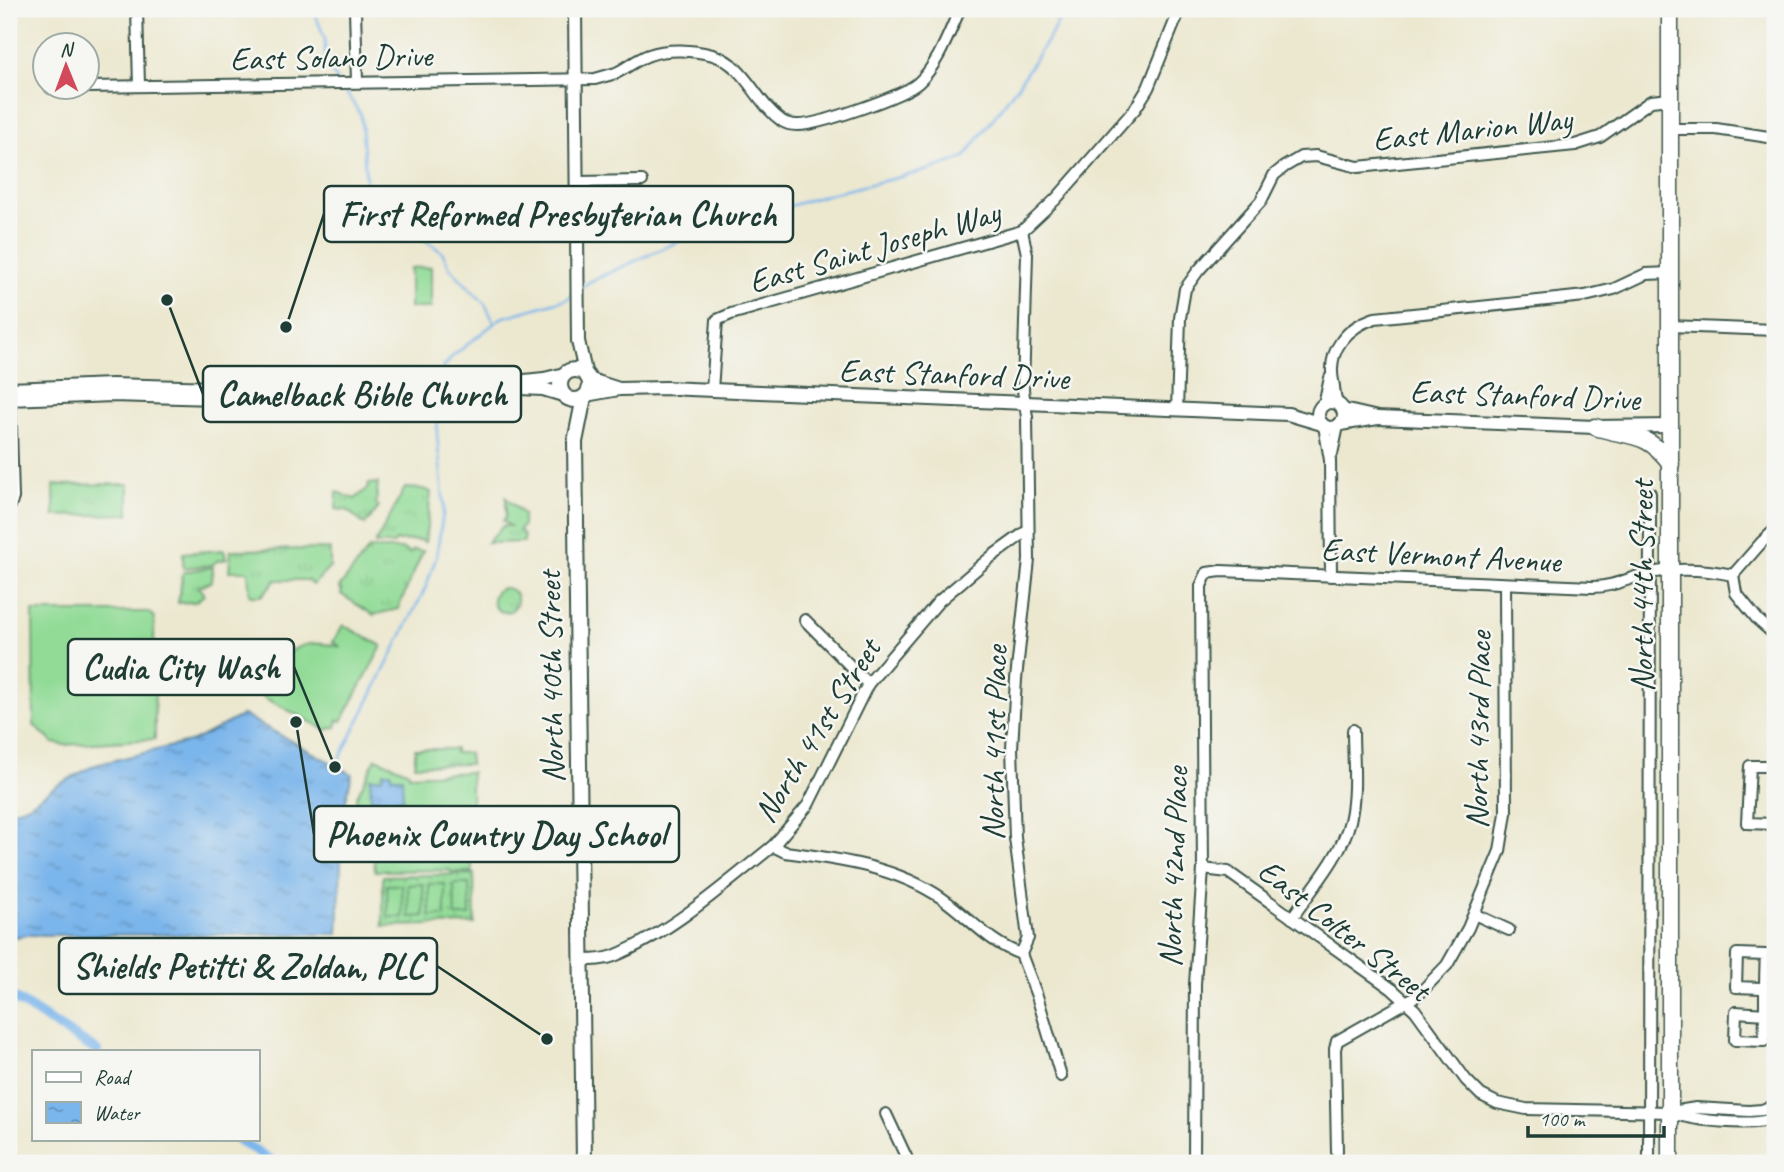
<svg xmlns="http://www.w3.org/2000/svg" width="1784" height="1172" viewBox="0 0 1784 1172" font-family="Caveat,sans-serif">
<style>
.grass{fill:url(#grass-tufts);stroke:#588c66;stroke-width:2}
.park{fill:url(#park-dots);stroke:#588c66;stroke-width:2}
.pitch{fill:#92db97;stroke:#588c66;stroke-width:2}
.water{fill:url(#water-ripples);stroke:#4c7990;stroke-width:2}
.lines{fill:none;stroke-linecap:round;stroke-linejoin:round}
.stream{stroke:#7ab5eb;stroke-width:2.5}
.canal{stroke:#7ab5eb;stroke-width:10}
.minor-casing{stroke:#3e574b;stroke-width:14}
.tertiary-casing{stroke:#3e574b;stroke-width:16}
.secondary-casing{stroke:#3e574b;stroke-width:18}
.primary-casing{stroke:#3e574b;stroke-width:19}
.minor{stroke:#fff;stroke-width:10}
.tertiary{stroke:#fff;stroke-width:12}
.secondary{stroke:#fff;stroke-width:14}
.primary{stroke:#fff;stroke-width:16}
.labels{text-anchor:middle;stroke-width:5;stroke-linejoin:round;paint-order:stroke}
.street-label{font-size:33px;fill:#1f3d34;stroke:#f6f6f2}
.leader{fill:none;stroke:#1f3d34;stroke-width:2.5}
.callout-dot{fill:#1f3d34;stroke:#f6f6f2;stroke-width:2.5}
.callout{fill:#f6f6f2;stroke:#1f3d34;stroke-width:2.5}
.callout-label{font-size:35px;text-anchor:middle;font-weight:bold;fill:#1f3d34}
</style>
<defs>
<pattern id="grass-tufts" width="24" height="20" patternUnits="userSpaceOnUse" patternTransform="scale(1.75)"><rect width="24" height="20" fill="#92db97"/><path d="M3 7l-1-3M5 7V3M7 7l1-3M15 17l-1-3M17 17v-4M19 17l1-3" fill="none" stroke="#7dbd83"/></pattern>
<pattern id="park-dots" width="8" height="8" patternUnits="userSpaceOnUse" patternTransform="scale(1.75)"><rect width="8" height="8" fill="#92db97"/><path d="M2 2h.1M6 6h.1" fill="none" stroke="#7dbd83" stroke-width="1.8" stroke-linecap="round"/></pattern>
<pattern id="water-ripples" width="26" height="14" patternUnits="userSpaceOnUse" patternTransform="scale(1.75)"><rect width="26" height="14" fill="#7ab5eb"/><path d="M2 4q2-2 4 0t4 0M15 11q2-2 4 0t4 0" fill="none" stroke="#6394bf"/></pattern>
</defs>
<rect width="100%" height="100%" fill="#f6f6f2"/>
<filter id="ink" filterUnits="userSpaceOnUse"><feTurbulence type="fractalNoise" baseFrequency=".0143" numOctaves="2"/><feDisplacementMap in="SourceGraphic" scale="14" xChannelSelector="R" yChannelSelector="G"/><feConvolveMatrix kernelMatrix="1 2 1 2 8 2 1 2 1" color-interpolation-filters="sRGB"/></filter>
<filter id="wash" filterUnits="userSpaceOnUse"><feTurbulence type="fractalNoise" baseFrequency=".00686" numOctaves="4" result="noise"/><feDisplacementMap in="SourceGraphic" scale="28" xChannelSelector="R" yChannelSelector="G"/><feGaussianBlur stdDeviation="1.57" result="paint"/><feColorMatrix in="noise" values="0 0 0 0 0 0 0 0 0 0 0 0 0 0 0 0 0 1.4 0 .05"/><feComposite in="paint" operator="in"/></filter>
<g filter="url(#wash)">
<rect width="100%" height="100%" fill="#ece8d0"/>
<g class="grass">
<path d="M 378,483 L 376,504 L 379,507 L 365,525 L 347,510 L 336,509 L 337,492 L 355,499 L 368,488 L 368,484 Z"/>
<path d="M 129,484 L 129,514 L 54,516 L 54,485 Z"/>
<path d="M 405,488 L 424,489 L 431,492 L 425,543 L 421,540 L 395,541 L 394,544 L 375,544 Z"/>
<path d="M 506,498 L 523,514 L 523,526 L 519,530 L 524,536 L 524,542 L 487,543 L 503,526 L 510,526 L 503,521 L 506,516 Z"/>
<path d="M 330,549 L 330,567 L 313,585 L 307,580 L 276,580 L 261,596 L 250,596 L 248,571 L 229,571 L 231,550 Z"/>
<path d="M 369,549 L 403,549 L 409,553 L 414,550 L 423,551 L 398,609 L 373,615 L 341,594 L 342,591 L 339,588 Z"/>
<path d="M 224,550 L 226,559 L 217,561 L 212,565 L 183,568 L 183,553 Z"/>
<path d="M 213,567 L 212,581 L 199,587 L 204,595 L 195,602 L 178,603 L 183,572 Z"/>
<circle cx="505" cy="600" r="12"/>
<path d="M 415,749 L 455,749 L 455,753 L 469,753 L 470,764 L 415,765 Z"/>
</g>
<path class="park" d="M 474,874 L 475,924 L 383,926 L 383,876 Z"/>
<g class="pitch">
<path d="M 431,267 L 431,308 L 410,308 L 410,268 Z"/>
<path d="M 33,612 L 148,612 L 154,617 L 155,739 L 64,745 L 53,743 L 34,725 Z"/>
<path d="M 343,625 L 382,646 L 342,721 L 338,720 L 336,727 L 326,730 L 263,697 C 280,656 293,634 341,647 L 333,642 Z"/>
<path d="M 376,758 L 409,772 L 409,775 L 471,772 L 472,872 L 451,872 L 450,870 L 375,871 L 374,855 L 357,855 L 356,798 Z"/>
<path d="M 423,884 L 424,916 L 409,917 L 408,885 Z"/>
<path d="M 429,884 L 445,884 L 445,916 L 430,916 Z"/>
<path d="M 454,884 L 469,884 L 470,916 L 455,916 Z"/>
<path d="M 387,885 L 402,885 L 403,917 L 388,917 Z"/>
</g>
<g class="water">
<path d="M 243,715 L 352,774 L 343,813 L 338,934 L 28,935 L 9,938 L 9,812 L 29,805 L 54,787 L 95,765 L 193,741 Z"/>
<path d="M 383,772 L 391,772 L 392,777 L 402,777 L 403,799 L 371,799 L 370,778 L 382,778 Z"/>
</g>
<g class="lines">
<g class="stream">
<path d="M 313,9 L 325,39 L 325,62 L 337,80"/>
<path d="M 343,88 L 361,115 L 367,195 L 379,202 L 407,208 L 417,218 L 425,240 L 442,252 L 450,268 L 485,304 L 494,322"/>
<path d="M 582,287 L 589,282 L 688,237 L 826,195 L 929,170 L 964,158 L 1018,85 L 1052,33 L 1064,9"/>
<path d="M 440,382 L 444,367 L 453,356 L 501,318 L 567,299 L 574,293"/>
<path d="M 336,766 L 425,589 L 436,558 L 444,507 L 437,435 L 439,401"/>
</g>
<g class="canal">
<path d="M 9,995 L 97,1051"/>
<path d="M 237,1139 L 276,1163"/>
</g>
</g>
</g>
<g filter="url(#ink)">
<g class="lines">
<g class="minor-casing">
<g id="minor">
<path d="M 137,9 L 139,86"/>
<path d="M 355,9 L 357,82"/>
<path d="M 88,87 L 595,79 C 602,77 609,75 616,73 C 627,68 637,59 649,55 C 668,48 693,50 713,55 C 746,65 755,102 782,121 C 785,123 792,125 797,125 C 816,126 903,96 918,83 C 938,65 949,33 960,9"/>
<path d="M 51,88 L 66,88"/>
<path d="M 1670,129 L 1716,129 L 1775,138"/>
<path d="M 577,182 L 642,181"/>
<path d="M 1022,231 L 1027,254 L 1023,390 L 1027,417 L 1029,560 L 1016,679 L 1012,748 L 1015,838 L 1028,938 L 1021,954 L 1037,996 L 1061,1076"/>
<path d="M 1670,326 L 1775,330"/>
<path d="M 712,390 L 717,320 L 731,314 L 1022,231 L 1056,199 L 1135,109 L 1148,88 L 1180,9"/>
<path d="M 1337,403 C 1334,396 1335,389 1333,381 C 1327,350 1347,327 1375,318 L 1585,296 L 1614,289 L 1646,274 L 1671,273"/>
<path d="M 1324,405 L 1330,378"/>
<path d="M 1177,410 L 1180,318 L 1185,289 L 1198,271 L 1261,201 L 1274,175 L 1284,167 L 1301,157 L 1316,156 L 1358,167 L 1575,145 L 1600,137 L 1651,101 L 1670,99"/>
<path d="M 1324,426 L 1330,460 L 1331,576"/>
<path d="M 1332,454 L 1338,426"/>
<path d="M 9,508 L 13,498 L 10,392"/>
<path d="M 1733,575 L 1736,593 L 1758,620 L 1775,635"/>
<path d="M 1733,575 L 1761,543 L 1775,530"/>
<path d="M 805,620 L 868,684"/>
<path d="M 1775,770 L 1772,766 L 1750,766 L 1747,823 L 1775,824"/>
<path d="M 773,846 L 808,805 L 868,684 L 939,601 L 991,557 L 1027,531"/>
<path d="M 1203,869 L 1228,872 L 1392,989 L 1415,1010 L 1466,1080 L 1481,1095 L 1497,1103 L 1526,1109 L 1671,1112 L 1696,1108 L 1749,1111 L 1762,1110 L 1775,1105"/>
<path d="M 1474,914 L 1509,930"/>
<path d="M 1292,918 C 1312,888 1341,857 1350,821 C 1357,792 1353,759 1353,730"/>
<path d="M 582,960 C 593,960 604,960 614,956 C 672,932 725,884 773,846 L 785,852 C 839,859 897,867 943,899 C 970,918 989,943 1021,954"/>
<path d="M 1766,1014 L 1736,1012 L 1735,1040 L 1764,1041 C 1766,1012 1764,984 1766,955 L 1737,954 L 1736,987 L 1761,988 L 1775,987"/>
<path d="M 1673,1113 C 1695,1121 1754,1127 1775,1118"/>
<path d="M 886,1114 L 909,1163"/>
<path d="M 1337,1152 L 1335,1049 L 1337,1041 L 1418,995 L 1447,965 L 1468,928 L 1500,851 L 1506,813 L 1505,584"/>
<path d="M 1194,1163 L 1195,984 L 1203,869 L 1201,586 L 1207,573 L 1221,571 L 1592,587 C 1617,587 1633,575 1656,572 C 1681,568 1709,570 1733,575"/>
<path d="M 1649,1163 L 1650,493"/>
</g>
</g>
<g class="tertiary-casing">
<g id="tertiary">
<path d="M 575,9 L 578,341 L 586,376"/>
<path d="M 588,379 L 619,389"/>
<path d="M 520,388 L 543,389 L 563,395"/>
<path d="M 9,389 L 112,385 L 216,388 L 322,382 L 448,389 L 544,379 L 565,374"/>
<path d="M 586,395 L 619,389 L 666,388 L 1288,414 L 1322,424"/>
<path d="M 9,399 L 113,395 L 214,398 L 322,392 L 418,395"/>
<circle cx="1331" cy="415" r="13"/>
<path d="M 1343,410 L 1378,418 L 1595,427 L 1671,426"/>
<path d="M 1340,424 L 1378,418"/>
</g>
</g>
<g class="secondary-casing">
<g id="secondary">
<circle cx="575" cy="385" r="15"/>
<path d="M 584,397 L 575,442 L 584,1163"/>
</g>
</g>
<g class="primary-casing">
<g id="primary">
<path d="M 1670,9 L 1670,1163"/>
<path d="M 1595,427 C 1631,438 1647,431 1671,464"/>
</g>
</g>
<use href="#minor" class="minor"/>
<use href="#tertiary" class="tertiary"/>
<use href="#secondary" class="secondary"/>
<use href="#primary" class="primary"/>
</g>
</g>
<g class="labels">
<g class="street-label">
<text transform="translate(331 56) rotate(-1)" y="12">East Solano Drive</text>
<text transform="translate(1472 128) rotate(-6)" y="12">East Marion Way</text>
<text transform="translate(874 246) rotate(-16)" y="12">East Saint Joseph Way</text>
<text transform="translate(954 373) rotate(2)" y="12">East Stanford Drive</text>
<text transform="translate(1525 394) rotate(2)" y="12">East Stanford Drive</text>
<text transform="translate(1441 554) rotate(3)" y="12">East Vermont Avenue</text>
<text transform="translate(1641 586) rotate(-90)" y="12">North 44th Street</text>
<text transform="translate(550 677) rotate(-91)" y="12">North 40th Street</text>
<text transform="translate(816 730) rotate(-58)" y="12">North 41st Street</text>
<text transform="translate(1477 730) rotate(-89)" y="12">North 43rd Place</text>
<text transform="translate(993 743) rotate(-89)" y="12">North 41st Place</text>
<text transform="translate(1172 867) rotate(-88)" y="12">North 42nd Place</text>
<text transform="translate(1345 929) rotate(38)" y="12">East Colter Street</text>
</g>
</g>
<path class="leader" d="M286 327L324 214M167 300L203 394M335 767L294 667M296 722L314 834M547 1039L437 966"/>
<g class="callout-dot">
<circle cx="286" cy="327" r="7"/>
<circle cx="167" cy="300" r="7"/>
<circle cx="335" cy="767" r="7"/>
<circle cx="296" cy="722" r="7"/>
<circle cx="547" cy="1039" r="7"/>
</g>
<g class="callout">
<rect x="324" y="186" width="469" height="56" rx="7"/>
<rect x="203" y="366" width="318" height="56" rx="7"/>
<rect x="68" y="639" width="226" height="56" rx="7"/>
<rect x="314" y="806" width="365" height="56" rx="7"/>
<rect x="59" y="938" width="378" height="56" rx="7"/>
</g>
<g class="callout-label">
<text x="558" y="226">First Reformed Presbyterian Church</text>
<text x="362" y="406">Camelback Bible Church</text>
<text x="181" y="679">Cudia City Wash</text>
<text x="496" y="846">Phoenix Country Day School</text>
<text x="248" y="978">Shields Petitti &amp; Zoldan, PLC</text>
</g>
<rect width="1784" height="1172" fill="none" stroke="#f6f6f2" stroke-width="35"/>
<rect x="32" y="1050" width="228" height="91" fill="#f6f6f2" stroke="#a0aca6" stroke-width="2"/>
<rect x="46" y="1072" width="35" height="10" fill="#ffffff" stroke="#a0aca6" stroke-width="2"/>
<text x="94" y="1084" font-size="21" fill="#1f3d34">Road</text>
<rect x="46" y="1102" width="35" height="21" fill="url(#water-ripples)" stroke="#a0aca6" stroke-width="2"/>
<text x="94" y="1120" font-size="21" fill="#1f3d34">Water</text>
<g transform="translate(66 66) rotate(359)"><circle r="33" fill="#f6f6f2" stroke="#a0aca6" stroke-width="2"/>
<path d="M0-5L12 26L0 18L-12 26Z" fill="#d1495b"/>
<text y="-10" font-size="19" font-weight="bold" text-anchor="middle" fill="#1f3d34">N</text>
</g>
<path d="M1528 1126v10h136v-10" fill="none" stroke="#1f3d34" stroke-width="3.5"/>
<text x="1539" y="1126" font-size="21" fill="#1f3d34" stroke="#f6f6f2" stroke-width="5" paint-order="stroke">100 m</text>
</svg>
